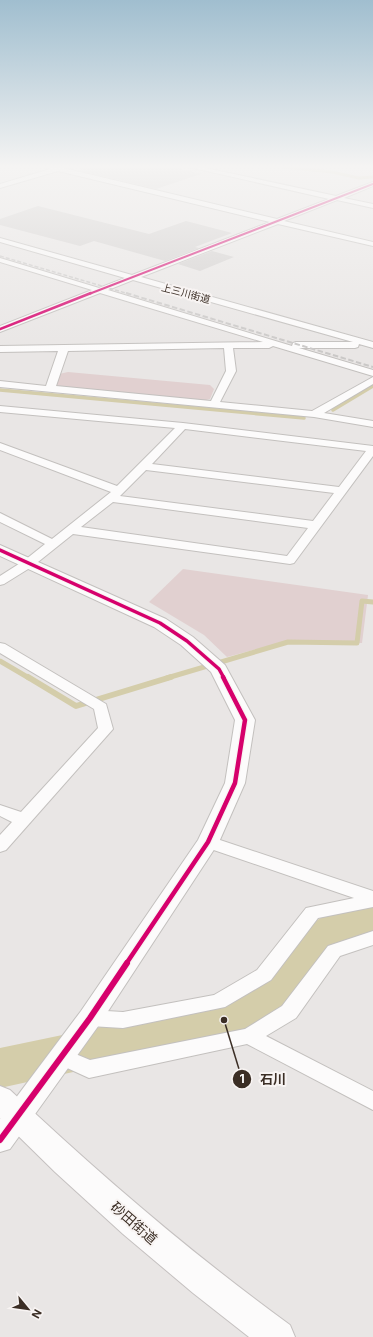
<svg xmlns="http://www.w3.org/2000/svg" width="373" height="1337" viewBox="0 0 373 1337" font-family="Inter,'Noto Sans JP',sans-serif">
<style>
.green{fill:#e1d0d0}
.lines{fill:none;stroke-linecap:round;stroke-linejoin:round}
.stream-far3{stroke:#d4cdaa;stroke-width:3}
.stream-far2{stroke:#d4cdaa;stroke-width:3.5}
.stream-far1{stroke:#d4cdaa;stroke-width:5}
.stream{stroke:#d4cdaa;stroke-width:6}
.river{fill:#d4cdaa;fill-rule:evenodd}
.building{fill:#d2cfce}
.minor-casing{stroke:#c3c0be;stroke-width:2}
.tertiary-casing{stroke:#c3c0be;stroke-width:2}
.secondary-casing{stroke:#c5c1c0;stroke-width:2}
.minor{fill:#fcfbfb;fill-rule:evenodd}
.tertiary{fill:#fcfbfb;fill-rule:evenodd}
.secondary{fill:#fcfbfb;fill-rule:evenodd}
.rail-far1{stroke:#cac8c7;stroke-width:1.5;stroke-dasharray:4 2;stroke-linecap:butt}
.rail{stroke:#cac8c7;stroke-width:2;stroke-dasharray:5.5 2.5;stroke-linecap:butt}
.cycleway-far4-casing{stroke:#f8f4f3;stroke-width:3.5}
.cycleway-far3-casing{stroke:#f8f4f3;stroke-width:4}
.cycleway-far2-casing{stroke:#f8f4f3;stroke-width:5.5}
.cycleway-far1-casing{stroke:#f8f4f3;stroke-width:7}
.cycleway-casing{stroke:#f8f4f3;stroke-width:8}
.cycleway-far4{stroke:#d6006c;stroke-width:2}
.cycleway-far3{stroke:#d6006c;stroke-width:2.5}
.cycleway-far2{stroke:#d6006c;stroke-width:3.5}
.cycleway-far1{stroke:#d6006c;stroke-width:4.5}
.cycleway{stroke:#d6006c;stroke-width:6}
.labels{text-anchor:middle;stroke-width:4;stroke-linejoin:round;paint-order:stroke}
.far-street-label{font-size:10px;fill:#3b2e25;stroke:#f8f4f3}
.near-street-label{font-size:14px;fill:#3b2e25;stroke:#f8f4f3}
.leader{fill:none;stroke:#3b2e25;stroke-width:1.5}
.callout-dot{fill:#3b2e25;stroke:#f8f4f3;stroke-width:1.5}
.mark-label{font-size:12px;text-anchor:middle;font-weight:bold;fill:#fff}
.callout-label{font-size:13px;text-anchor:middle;font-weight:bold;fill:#3b2e25;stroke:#f8f4f3;stroke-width:4;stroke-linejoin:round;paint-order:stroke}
</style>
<rect width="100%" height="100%" fill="#e9e6e5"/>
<g class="green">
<path d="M 68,372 L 210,385 L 214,389 L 210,399 L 202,401 L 60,388 L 56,385 L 59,374 Z"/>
<path d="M 183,569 L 368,595 L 362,643 L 284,642 L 227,657 L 204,635 L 149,602 Z"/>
</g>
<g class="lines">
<path class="stream-far3" d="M 284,167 L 332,172 L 359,178 L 373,177"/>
<g class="stream-far2">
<path d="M 0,390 L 304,418"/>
<path d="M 333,410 L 373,386"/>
</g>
<g class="stream-far1">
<path d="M 0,661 L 29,678"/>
<path d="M 167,678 L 288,642 L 357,643 L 362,601 L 373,602"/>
</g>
<path class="stream" d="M 28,677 L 76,706 L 171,677"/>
<path class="river" d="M 353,903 L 373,905 L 373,937 L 359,935 L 337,948 L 291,1008 L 240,1033 L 224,1039 L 0,1088 L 0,1048 L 216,1003 L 259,982 L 307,926 L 338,908 Z"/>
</g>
<g class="building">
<path d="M 81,167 L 172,167 L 201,174 L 156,189 L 81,171 Z"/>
<path d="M 38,206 L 149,234 L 186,221 L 232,233 L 195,247 L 199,248 L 165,261 L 94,241 L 80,246 L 0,225 L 0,219 Z"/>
<path d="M 212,251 L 234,257 L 200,271 L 178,264 Z"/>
</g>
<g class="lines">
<g class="minor-casing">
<g id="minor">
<path d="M 45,167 L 59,167 L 277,219 L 329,199 L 189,167 L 201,167 L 336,196 L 373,182 L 373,186 L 344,198 L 373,204 L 373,208 L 337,200 L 284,221 L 373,242 L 373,246 L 278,224 L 141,277 L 373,342 L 373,348 L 359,344 L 358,347 L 355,348 L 299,348 L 373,370 L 373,376 L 273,346 L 269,348 L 233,348 L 236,371 L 220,402 L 312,411 L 373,377 L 373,384 L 324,413 L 373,421 L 373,427 L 314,417 L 0,387 L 0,381 L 46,386 L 58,351 L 0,352 L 0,346 L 263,342 L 100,293 L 0,332 L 0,326 L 92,290 L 0,262 L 0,258 L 99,288 L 125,278 L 0,242 L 0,238 L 132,275 L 270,222 L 58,171 L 0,188 L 0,184 L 50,169 ZM 133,280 L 353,342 L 296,342 L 293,343 L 292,346 L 108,290 ZM 224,348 L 226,371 L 211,401 L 56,386 L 68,351 Z"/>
<path d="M 0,406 L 183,423 L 373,446 L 373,456 L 294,563 L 290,564 L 73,534 L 33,566 L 4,584 L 0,585 L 0,576 L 25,560 L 45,544 L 0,522 L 0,513 L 52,539 L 111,492 L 0,450 L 0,443 L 117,486 L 175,428 L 0,412 ZM 185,429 L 366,451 L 339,487 L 152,464 ZM 146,470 L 334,493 L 313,521 L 120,496 ZM 113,502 L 308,528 L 287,556 L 81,527 Z"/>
<path d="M 0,643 L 5,644 L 106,704 L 113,729 L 6,850 L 0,852 L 0,835 L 12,822 L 0,816 L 0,805 L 21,812 L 98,728 L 94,709 L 0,653 Z"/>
<path d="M 208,836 L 373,891 L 373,907 L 318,918 L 271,980 L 225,1007 L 123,1028 L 90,1026 L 83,1024 L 80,1018 L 83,1012 L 90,1010 L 123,1012 L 214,995 L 257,970 L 306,908 L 354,898 L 202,846 L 200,842 L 202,838 Z"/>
<path d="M 373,931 L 373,945 L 340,956 L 296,1018 L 266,1036 L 373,1091 L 373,1110 L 247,1044 L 89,1078 L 54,1062 L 51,1056 L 54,1050 L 61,1048 L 90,1060 L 245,1029 L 282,1006 L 328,946 Z"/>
</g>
</g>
<g class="tertiary-casing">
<path id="tertiary" d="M 0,545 L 166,619 L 193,637 L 225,665 L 255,720 L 245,783 L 219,842 L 99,1025 L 10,1149 L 0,1152 L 0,1119 L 81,1011 L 198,840 L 225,783 L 235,720 L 211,672 L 181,645 L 154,627 L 0,556 Z"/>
</g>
<g class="secondary-casing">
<path id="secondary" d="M 0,1086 L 10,1090 C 99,1174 191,1253 290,1325 L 295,1337 L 249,1337 L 193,1293 L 123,1234 L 55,1172 L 0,1118 Z"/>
</g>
<use href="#minor" class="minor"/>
<use href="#tertiary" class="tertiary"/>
<use href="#secondary" class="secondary"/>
<path class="rail-far1" d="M 0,256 L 129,294"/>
<path class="rail" d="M 126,293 L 373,367"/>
<g class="cycleway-far4-casing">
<path id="cycleway-far4" d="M 89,294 L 373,184"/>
</g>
<g class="cycleway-far3-casing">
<path id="cycleway-far3" d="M 0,329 L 91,293"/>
</g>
<g class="cycleway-far2-casing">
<path id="cycleway-far2" d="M 0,550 L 160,623 L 187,641 L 219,669 L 224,678"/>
</g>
<g class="cycleway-far1-casing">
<path id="cycleway-far1" d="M 126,964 L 208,842 L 235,783 L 245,720 L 223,677"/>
</g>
<g class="cycleway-casing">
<path id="cycleway" d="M 0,1140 L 90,1018 L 127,963"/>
</g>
<use href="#cycleway-far4" class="cycleway-far4"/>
<use href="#cycleway-far3" class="cycleway-far3"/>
<use href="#cycleway-far2" class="cycleway-far2"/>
<use href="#cycleway-far1" class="cycleway-far1"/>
<use href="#cycleway" class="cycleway"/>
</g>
<linearGradient id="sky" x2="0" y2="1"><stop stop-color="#a0becf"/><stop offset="0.47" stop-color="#f5f4f3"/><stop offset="1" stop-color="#f5f4f3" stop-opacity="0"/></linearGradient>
<rect width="373" height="354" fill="url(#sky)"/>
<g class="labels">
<g class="far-street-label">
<text transform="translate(186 293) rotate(15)" y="4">上三川街道</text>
</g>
<g class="near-street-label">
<text transform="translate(134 1223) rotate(41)" y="5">砂田街道</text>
</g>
</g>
<path class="leader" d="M224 1020L242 1079"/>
<g class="callout-dot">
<circle cx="224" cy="1020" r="4"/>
<circle cx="242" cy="1079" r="10"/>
</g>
<g class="mark-label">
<text x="242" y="1083">1</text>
</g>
<g class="callout-label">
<text x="273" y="1084">石川</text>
</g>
<g transform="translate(28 1309) rotate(119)" stroke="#f8f4f3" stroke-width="3" paint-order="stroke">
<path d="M0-3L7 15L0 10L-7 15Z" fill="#3b2e25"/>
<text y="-6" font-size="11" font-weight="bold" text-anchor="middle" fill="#3b2e25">N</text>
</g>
</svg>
